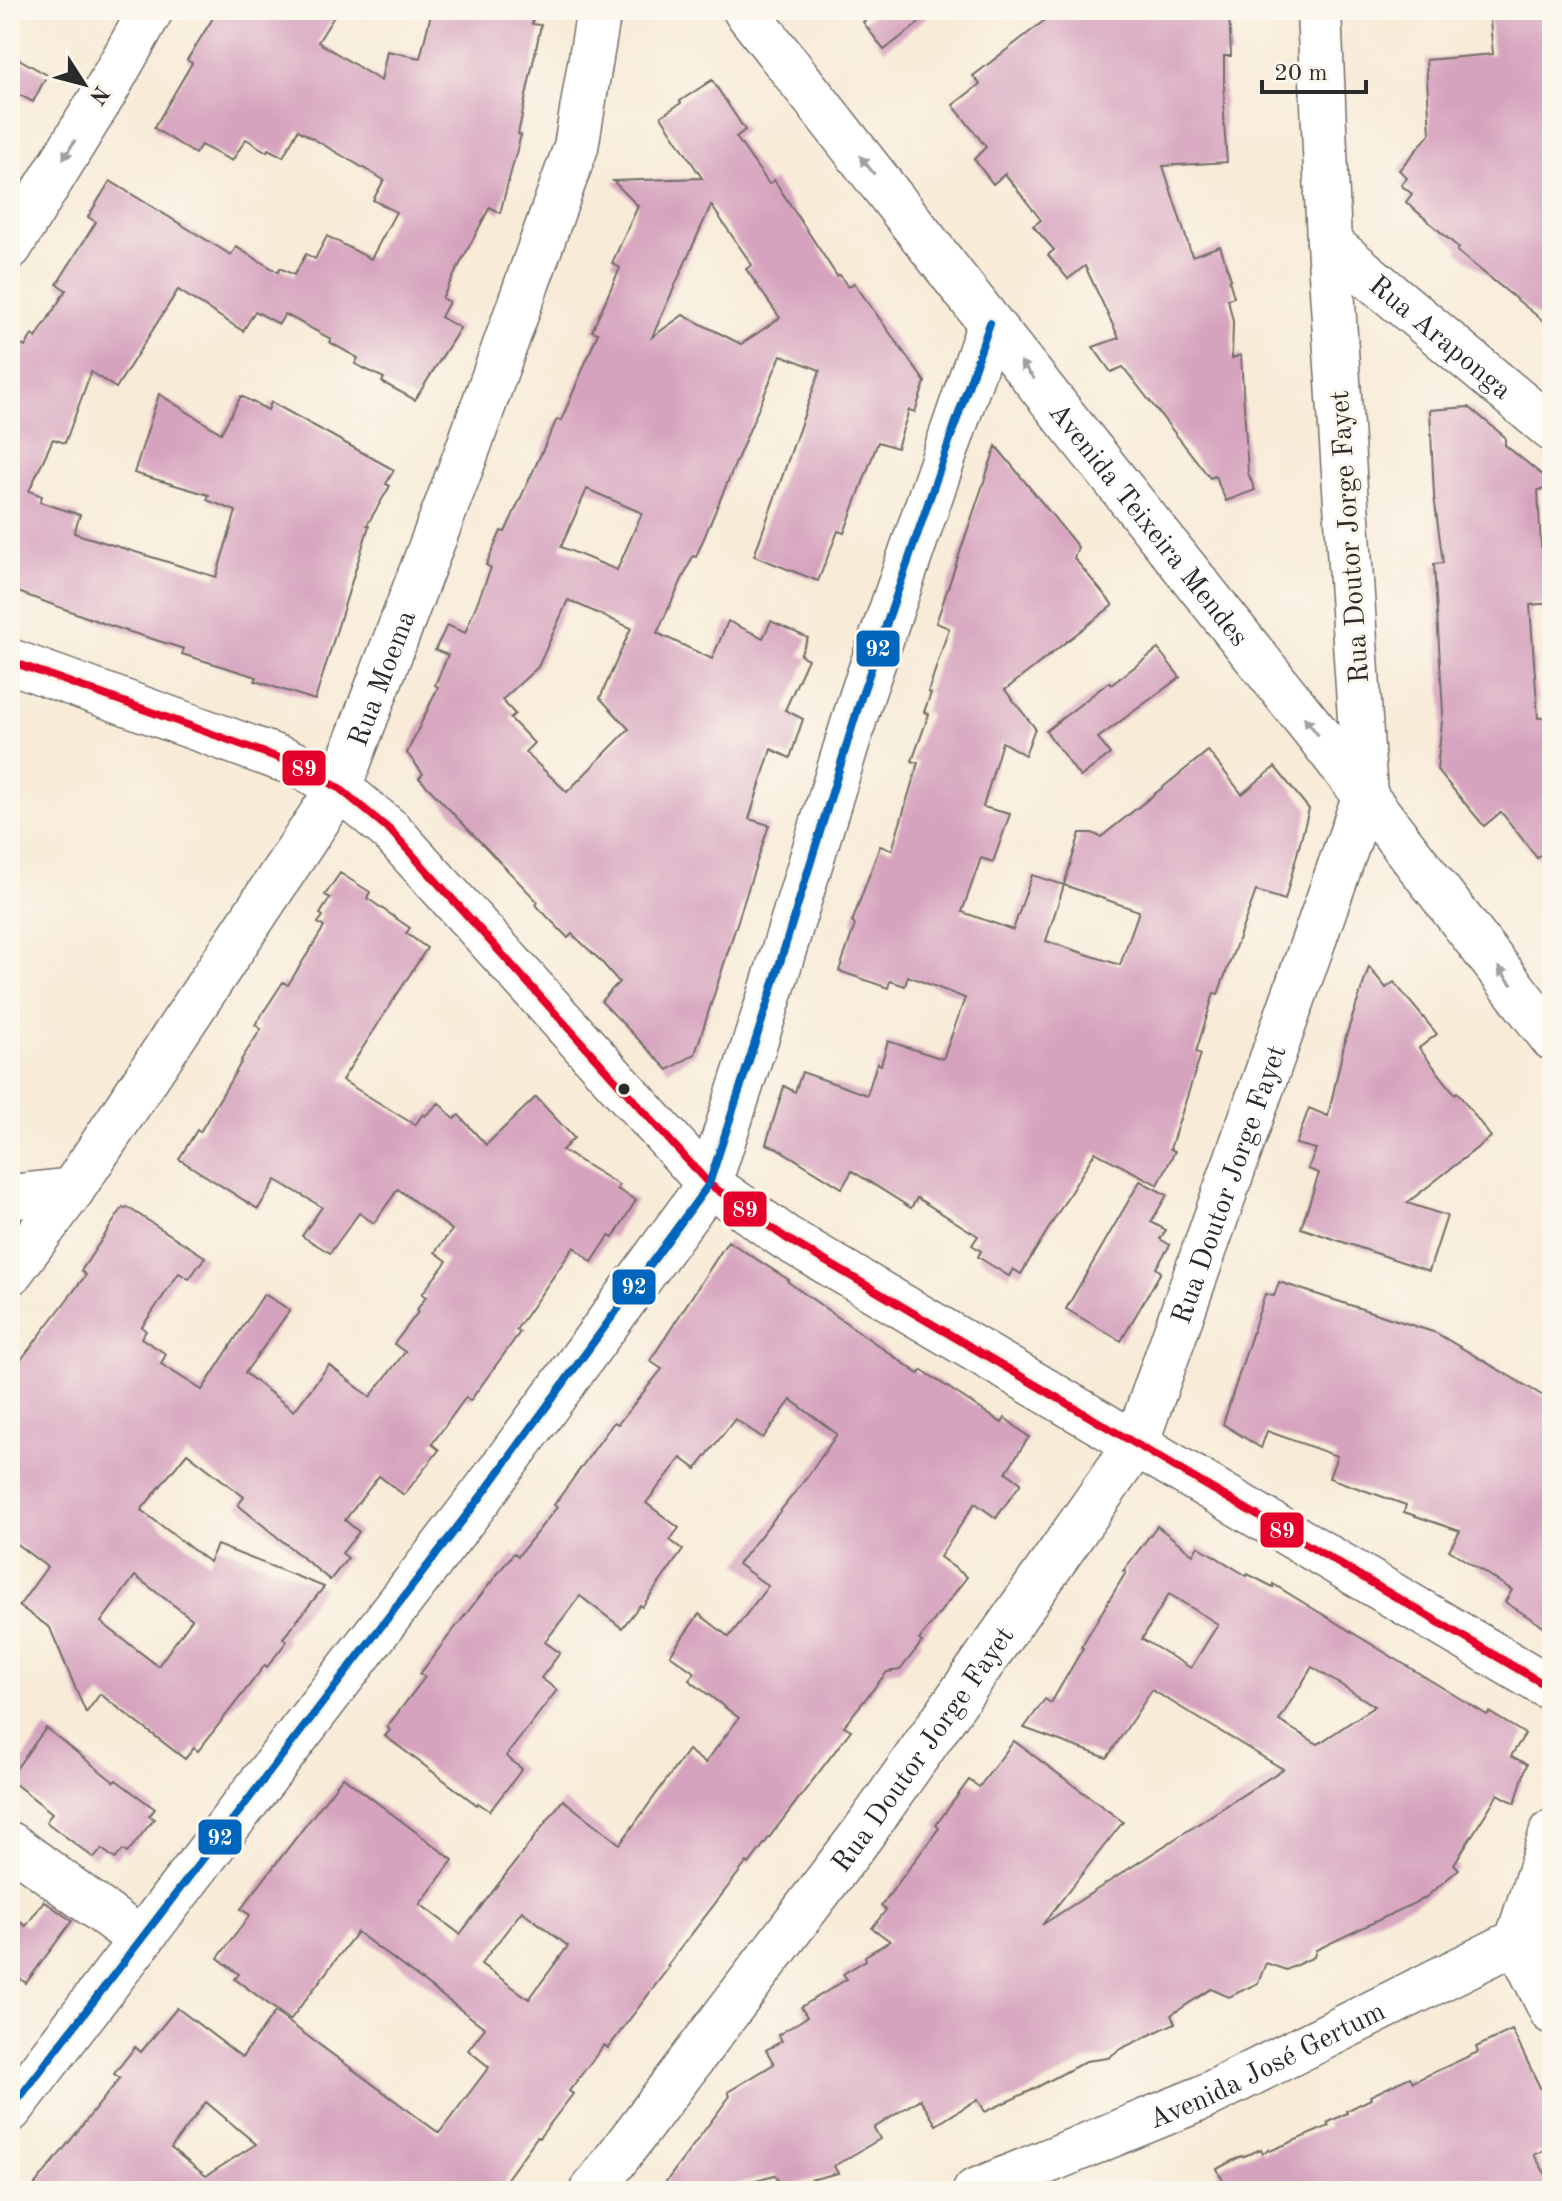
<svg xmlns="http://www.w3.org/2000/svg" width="1562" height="2201" viewBox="0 0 1562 2201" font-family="'Old Standard TT',serif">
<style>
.building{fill:#d6a3be;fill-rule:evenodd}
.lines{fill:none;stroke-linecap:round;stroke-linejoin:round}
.minor-casing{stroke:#736e68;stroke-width:47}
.minor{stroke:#fff;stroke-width:44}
.bus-1-casing{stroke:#fbf7ec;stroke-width:14}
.bus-2-casing{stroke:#fbf7ec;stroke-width:14}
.bus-1{stroke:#e4002b;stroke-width:8}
.bus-2{stroke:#0065bd;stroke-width:8}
.oneway{fill:#a0a0a0}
.bus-dot{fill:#2b2b2b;stroke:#fbf7ec;stroke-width:3}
.labels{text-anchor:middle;stroke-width:6;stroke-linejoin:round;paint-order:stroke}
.street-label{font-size:28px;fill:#2b2b2b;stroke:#fbf7ec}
.line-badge{stroke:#fbf7ec;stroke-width:3}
.badge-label{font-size:22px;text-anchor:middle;font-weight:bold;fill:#fff}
</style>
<rect width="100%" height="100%" fill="#fbf7ec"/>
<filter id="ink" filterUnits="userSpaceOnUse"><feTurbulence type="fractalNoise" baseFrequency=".0125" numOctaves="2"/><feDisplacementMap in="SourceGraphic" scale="16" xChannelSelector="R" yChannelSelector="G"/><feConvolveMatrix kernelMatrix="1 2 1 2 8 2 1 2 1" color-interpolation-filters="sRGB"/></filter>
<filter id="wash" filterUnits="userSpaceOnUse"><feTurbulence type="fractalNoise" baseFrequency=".006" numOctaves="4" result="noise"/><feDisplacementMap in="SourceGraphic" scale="32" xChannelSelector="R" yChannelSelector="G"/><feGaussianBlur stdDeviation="1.8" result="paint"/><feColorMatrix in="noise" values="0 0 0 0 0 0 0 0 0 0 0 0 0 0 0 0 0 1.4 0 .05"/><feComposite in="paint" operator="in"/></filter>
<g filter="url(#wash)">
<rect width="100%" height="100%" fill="#f8ebd8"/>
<g id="blocks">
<g class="building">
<path d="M 218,10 L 338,10 L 318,42 L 381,81 L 387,51 L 420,58 L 432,10 L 535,10 L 532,24 L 541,25 L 518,134 L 521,135 L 500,213 L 490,207 L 442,298 L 449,302 L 441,317 L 460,328 L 415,400 L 382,382 L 384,378 L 355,364 L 358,358 L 329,342 L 331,339 L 285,314 L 279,324 L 255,311 L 243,331 L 178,290 L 116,388 L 91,372 L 65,443 L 53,439 L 29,491 L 42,496 L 40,502 L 80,515 L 74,533 L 216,577 L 236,511 L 207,500 L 209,495 L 134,473 L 159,394 L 221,433 L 241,396 L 268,410 L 271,402 L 394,470 L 386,484 L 390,486 L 367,525 L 369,526 L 315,700 L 255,681 L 257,677 L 182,654 L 184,649 L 108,625 L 10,589 L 10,362 L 21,345 L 25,347 L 32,335 L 36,338 L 66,290 L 57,284 L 96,222 L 88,217 L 110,181 L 231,255 L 236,247 L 278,272 L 280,268 L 294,275 L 306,254 L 315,259 L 327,236 L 371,259 L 396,212 L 373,200 L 384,180 L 298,130 L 283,157 L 268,149 L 267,152 L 246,139 L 232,161 L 201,145 L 195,154 L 154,128 L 192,63 L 187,60 Z"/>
<path d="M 879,10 L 936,10 L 884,50 L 863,22 Z"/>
<path d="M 1058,10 L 1229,10 L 1231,56 L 1224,56 L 1224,124 L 1227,162 L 1163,166 L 1192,256 L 1220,246 L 1231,279 L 1229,280 L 1234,297 L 1228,299 L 1233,322 L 1232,358 L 1241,355 L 1248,473 L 1255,490 L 1226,501 L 1215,476 L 1210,478 L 1123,367 L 1111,372 L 1093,347 L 1119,338 L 1085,266 L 1068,279 L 1048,255 L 1054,250 L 1033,226 L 1041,220 L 1005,174 L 993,184 L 974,159 L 986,147 L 953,105 L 980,84 L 973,76 Z"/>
<path d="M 1489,10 L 1552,10 L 1552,328 L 1457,251 L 1459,248 L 1406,202 L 1412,194 L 1401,185 L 1407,178 L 1399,170 L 1430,134 L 1426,60 L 1493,54 Z"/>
<path d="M 10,54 L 47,75 L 33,102 L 10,90 Z"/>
<path d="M 712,80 L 745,130 L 736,137 L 769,184 L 774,180 L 837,276 L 840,275 L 848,287 L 854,283 L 925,382 L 915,412 L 909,410 L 897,448 L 878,442 L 844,533 L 838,531 L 818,581 L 754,556 L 820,370 L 781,355 L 696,557 L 693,556 L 657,633 L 712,659 L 728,621 L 763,638 L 771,621 L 808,638 L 800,655 L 808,659 L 785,710 L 803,719 L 790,758 L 771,749 L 749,819 L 769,825 L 750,883 L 695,1054 L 668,1070 L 601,1001 L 619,982 L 600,960 L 572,934 L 568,938 L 536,905 L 538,902 L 419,778 L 423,774 L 407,753 L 438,687 L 435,685 L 448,655 L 435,650 L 447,625 L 465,633 L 491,568 L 486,565 L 501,531 L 505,532 L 557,419 L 561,421 L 598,333 L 592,331 L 620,268 L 612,263 L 638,206 L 613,181 L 702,178 L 661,116 L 681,103 L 680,101 ZM 711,205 L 752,265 L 746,269 L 780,318 L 741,344 L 683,315 L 652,337 ZM 587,489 L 642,513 L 617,570 L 561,547 ZM 568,600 L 631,628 L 600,698 L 629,729 L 567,792 L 525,752 L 534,743 L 510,718 L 515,714 L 502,700 L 538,667 Z"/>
<path d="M 1469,407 L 1505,437 L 1505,445 L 1552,483 L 1552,489 L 1538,490 L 1541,547 L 1552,546 L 1552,603 L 1530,605 L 1538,718 L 1552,717 L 1552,846 L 1537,858 L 1501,812 L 1484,826 L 1437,770 L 1443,712 L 1434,564 L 1443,563 L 1434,496 L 1430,410 Z"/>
<path d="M 996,446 L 1078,547 L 1074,558 L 1113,605 L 1005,690 L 1035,728 L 1025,755 L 1002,742 L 983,807 L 1010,814 L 993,862 L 981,858 L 962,912 L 1013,930 L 1032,875 L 1064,885 L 1080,833 L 1092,833 L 1101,837 L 1208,751 L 1242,794 L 1275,767 L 1309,809 L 1285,900 L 1256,891 L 1218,994 L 1214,993 L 1196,1052 L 1201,1054 L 1170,1149 L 1175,1151 L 1158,1185 L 1095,1152 L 1021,1274 L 1013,1269 L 1009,1276 L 978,1257 L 981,1251 L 972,1245 L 978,1236 L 917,1198 L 911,1208 L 852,1171 L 842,1188 L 777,1148 L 766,1144 L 784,1086 L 795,1092 L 802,1072 L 867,1095 L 877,1063 L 881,1065 L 888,1041 L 943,1059 L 965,998 L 908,976 L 905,986 L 890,981 L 888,988 L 839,971 L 855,925 L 852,922 L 880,846 L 892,850 L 918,763 L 912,761 L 929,714 L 924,712 L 931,693 L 928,692 L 949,628 L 936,623 ZM 1064,885 L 1139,911 L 1120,965 L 1046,941 Z"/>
<path d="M 1158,649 L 1180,677 L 1098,738 L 1110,754 L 1080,777 L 1046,731 L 1109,682 L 1111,685 Z"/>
<path d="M 340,873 L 370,892 L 367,898 L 410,928 L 406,933 L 427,948 L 342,1080 L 415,1125 L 423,1114 L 425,1116 L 439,1103 L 454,1119 L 459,1115 L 486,1145 L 536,1097 L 574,1138 L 562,1150 L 619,1185 L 617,1189 L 636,1200 L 613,1238 L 609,1236 L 592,1262 L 574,1247 L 516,1330 L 520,1332 L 470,1401 L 466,1397 L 432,1444 L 439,1450 L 404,1495 L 379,1476 L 345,1520 L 359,1532 L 342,1553 L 348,1558 L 330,1580 L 238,1505 L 244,1497 L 187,1453 L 141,1510 L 209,1562 L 217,1545 L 324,1587 L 283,1638 L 287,1641 L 267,1667 L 265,1665 L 198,1751 L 194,1748 L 185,1759 L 100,1694 L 86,1713 L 50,1628 L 19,1606 L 47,1567 L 10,1539 L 10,1374 L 86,1275 L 81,1271 L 123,1207 L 125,1209 L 127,1207 L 205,1257 L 189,1279 L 179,1273 L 142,1327 L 146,1331 L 141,1338 L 166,1354 L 161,1364 L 202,1390 L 264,1294 L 290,1310 L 245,1373 L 294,1411 L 329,1365 L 370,1397 L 405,1352 L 394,1344 L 418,1312 L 416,1311 L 426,1297 L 422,1294 L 447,1261 L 435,1252 L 452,1230 L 398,1189 L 374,1223 L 359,1213 L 330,1253 L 302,1236 L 322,1207 L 276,1180 L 258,1209 L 179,1159 L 197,1130 L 200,1132 L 242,1061 L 241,1060 L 261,1029 L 255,1025 L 283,982 L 288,985 L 324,927 L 318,923 L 323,916 L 320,914 L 330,898 L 325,895 ZM 135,1576 L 192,1619 L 158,1666 L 101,1622 Z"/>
<path d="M 1369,967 L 1386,988 L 1394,982 L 1437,1034 L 1419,1048 L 1455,1094 L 1457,1092 L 1491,1137 L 1407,1203 L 1447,1216 L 1429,1271 L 1301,1228 L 1319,1173 L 1308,1169 L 1316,1149 L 1296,1144 L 1309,1108 L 1328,1116 L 1346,1036 Z"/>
<path d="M 1140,1181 L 1167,1195 L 1151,1222 L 1166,1230 L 1160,1239 L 1170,1245 L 1156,1268 L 1161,1272 L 1121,1341 L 1066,1309 Z"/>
<path d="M 728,1241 L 789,1280 L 788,1282 L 919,1374 L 922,1370 L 1002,1423 L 1005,1418 L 1029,1437 L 1006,1472 L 1021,1483 L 996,1518 L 975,1503 L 940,1557 L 967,1577 L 919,1640 L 922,1642 L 900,1670 L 887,1672 L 844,1726 L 851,1730 L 749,1864 L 747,1862 L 667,1966 L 669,1967 L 608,2048 L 604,2045 L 569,2091 L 573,2094 L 539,2138 L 537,2137 L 498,2191 L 30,2191 L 120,2078 L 114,2074 L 135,2047 L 141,2052 L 177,2008 L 242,2057 L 275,2012 L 439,2133 L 489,2067 L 468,2050 L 485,2028 L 357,1932 L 290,2020 L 235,1979 L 239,1974 L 218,1958 L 250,1915 L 241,1909 L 343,1777 L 453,1860 L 420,1904 L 460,1934 L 563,1800 L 620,1844 L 688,1750 L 705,1763 L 739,1718 L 689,1680 L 695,1673 L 670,1655 L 699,1614 L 729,1637 L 768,1586 L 738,1564 L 808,1476 L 837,1434 L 791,1400 L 763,1438 L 735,1419 L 696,1469 L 681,1458 L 646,1503 L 679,1528 L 670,1540 L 683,1550 L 642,1607 L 640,1605 L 622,1628 L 580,1596 L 545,1642 L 560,1653 L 541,1678 L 557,1690 L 506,1756 L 522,1769 L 490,1811 L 478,1803 L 477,1805 L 385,1736 L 390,1730 L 387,1727 L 425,1677 L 420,1674 L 444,1642 L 514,1553 L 518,1556 L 557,1507 L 554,1505 L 614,1422 L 618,1424 L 662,1369 L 650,1361 ZM 522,1911 L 568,1946 L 529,1999 L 481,1964 ZM 206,2102 L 256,2144 L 206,2176 L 171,2148 Z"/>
<path d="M 1279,1282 L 1436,1333 L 1552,1401 L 1552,1632 L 1505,1602 L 1512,1590 L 1449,1550 L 1460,1531 L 1404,1512 L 1406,1505 L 1329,1478 L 1337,1456 L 1267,1431 L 1261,1448 L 1223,1424 L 1265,1294 L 1274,1296 Z"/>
<path d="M 1157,1526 L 1193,1554 L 1198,1546 L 1247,1576 L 1248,1574 L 1273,1587 L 1273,1584 L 1487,1715 L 1489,1712 L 1525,1734 L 1511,1756 L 1527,1764 L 1515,1803 L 1498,1794 L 1454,1864 L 1459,1869 L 1425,1898 L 1316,1950 L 1314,1957 L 1286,1970 L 1266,1963 L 1258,1983 L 1229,1997 L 1211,1989 L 1171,2015 L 1175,2023 L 1120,2049 L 1108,2058 L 1086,2061 L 1030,2091 L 985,2112 L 978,2099 L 936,2125 L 920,2099 L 874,2128 L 880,2139 L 834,2166 L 838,2173 L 782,2187 L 775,2175 L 712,2191 L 659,2191 L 730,2096 L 728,2092 L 774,2064 L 766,2050 L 782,2041 L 778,2035 L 807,2017 L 801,2007 L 847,1979 L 843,1974 L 866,1960 L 865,1956 L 890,1941 L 872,1928 L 886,1910 L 881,1906 L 939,1828 L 936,1825 L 969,1780 L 979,1787 L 1014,1741 L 1123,1822 L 1042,1925 L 1283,1769 L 1152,1690 L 1107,1758 L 1024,1728 L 1045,1699 L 1051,1703 L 1083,1648 L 1081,1647 L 1126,1572 L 1123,1571 ZM 1169,1594 L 1218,1624 L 1191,1668 L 1142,1639 ZM 1312,1667 L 1375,1706 L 1318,1744 L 1279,1721 Z"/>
<path d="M 46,1728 L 114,1782 L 116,1780 L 155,1809 L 149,1816 L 154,1819 L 127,1853 L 123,1850 L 115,1859 L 102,1849 L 94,1858 L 46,1822 L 52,1813 L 10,1780 L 10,1777 Z"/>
<path d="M 44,1901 L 72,1921 L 26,1983 L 10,1971 L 10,1915 L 26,1926 Z"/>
<path d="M 1512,2030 L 1552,2112 L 1552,2146 L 1534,2155 L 1552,2185 L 1552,2191 L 1228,2191 L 1217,2169 L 1241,2156 L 1242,2157 L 1261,2149 L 1263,2153 L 1269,2149 L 1270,2151 L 1329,2126 L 1327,2123 L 1347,2113 L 1346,2111 L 1371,2099 L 1370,2096 L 1410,2077 L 1413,2082 L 1478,2052 L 1476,2047 Z"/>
</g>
</g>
</g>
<g filter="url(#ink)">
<use href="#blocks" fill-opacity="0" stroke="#736e68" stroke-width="2"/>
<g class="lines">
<g class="minor-casing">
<g id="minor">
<path id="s1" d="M 745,10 L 990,323 L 1318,735 L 1552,1038"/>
<path id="s2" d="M 1329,243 L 1552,429"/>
<path d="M 10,247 L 105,92 L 151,10"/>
<path d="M 10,661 L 301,766 L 339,788 L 391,831 L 709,1184 L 786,1238 L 1552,1689"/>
<path d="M 10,1197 L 72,1190"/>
<path id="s3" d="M 10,1273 L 72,1190 L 339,788 L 465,457 L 576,147 L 599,10"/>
<path d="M 10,1844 L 141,1940"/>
<path d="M 1517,1941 L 1552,1832"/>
<path d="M 1517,1941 L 1552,2012"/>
<path d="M 10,2110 L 482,1495 L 709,1184 L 767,1005 L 861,698 L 990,323"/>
<path id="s4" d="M 592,2191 L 864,1832 L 1136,1444 L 1365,795 L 1329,243 L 1319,10"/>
<path id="s5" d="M 975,2191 L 1202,2098 L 1517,1941 L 1552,1927"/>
</g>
</g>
<use href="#minor" class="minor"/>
<g class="bus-1-casing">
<path id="bus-1" d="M 10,661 L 301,766 L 339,788 L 391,831 L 709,1184 L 786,1238 L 1552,1689"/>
</g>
<g class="bus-2-casing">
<path id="bus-2" d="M 10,2110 L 482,1495 L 709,1184 L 767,1005 L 861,698 L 990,323"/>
</g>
<use href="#bus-1" class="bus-1"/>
<use href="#bus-2" class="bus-2"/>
</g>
<defs><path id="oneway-solid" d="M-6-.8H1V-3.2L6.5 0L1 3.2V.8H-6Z" transform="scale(2)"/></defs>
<g class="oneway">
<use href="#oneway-solid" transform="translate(69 150) rotate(121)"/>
<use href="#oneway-solid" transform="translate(867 165) rotate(-128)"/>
<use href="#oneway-solid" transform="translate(1027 370) rotate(-129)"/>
<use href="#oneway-solid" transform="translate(1311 726) rotate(-128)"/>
<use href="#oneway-solid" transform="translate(1505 976) rotate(-128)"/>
</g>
</g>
<circle class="bus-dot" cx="624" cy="1089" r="7"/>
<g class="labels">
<g class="street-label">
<text dy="10" stroke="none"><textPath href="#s2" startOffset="146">Rua Araponga</textPath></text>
<text dy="10" stroke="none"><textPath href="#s1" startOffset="654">Avenida Teixeira Mendes</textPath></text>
<text transform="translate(1348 537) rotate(-94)" y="10">Rua Doutor Jorge Fayet</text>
<text dy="10" stroke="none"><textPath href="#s3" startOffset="704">Rua Moema</textPath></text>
<text dy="10" stroke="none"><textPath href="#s4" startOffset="1200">Rua Doutor Jorge Fayet</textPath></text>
<text dy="10" stroke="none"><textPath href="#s4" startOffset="552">Rua Doutor Jorge Fayet</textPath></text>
<text dy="10" stroke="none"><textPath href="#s5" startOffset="318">Avenida José Gertum</textPath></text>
</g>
</g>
<g class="line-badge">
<rect x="855" y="629" width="46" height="39" rx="8" fill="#0065bd"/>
<rect x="281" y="749" width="46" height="38" rx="8" fill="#e4002b"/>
<rect x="722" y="1190" width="46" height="38" rx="8" fill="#e4002b"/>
<rect x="611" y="1268" width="46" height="38" rx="8" fill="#0065bd"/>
<rect x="1259" y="1511" width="46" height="38" rx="8" fill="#e4002b"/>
<rect x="197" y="1818" width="46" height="38" rx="8" fill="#0065bd"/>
</g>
<g class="badge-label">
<text x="878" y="656">92</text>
<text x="304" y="776">89</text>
<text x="745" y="1217">89</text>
<text x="634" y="1294">92</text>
<text x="1282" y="1538">89</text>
<text x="220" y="1845">92</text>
</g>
<rect width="1562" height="2201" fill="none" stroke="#fbf7ec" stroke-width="40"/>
<g transform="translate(84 84) rotate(126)" stroke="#fbf7ec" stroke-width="6" paint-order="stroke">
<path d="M0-6L14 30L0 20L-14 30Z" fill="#2b2b2b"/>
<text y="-12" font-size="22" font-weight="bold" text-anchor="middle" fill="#2b2b2b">N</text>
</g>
<path d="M1262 80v12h104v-12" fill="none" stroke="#2b2b2b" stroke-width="4"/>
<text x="1274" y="80" font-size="24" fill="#2b2b2b" stroke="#fbf7ec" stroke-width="6" paint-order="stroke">20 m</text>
</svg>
